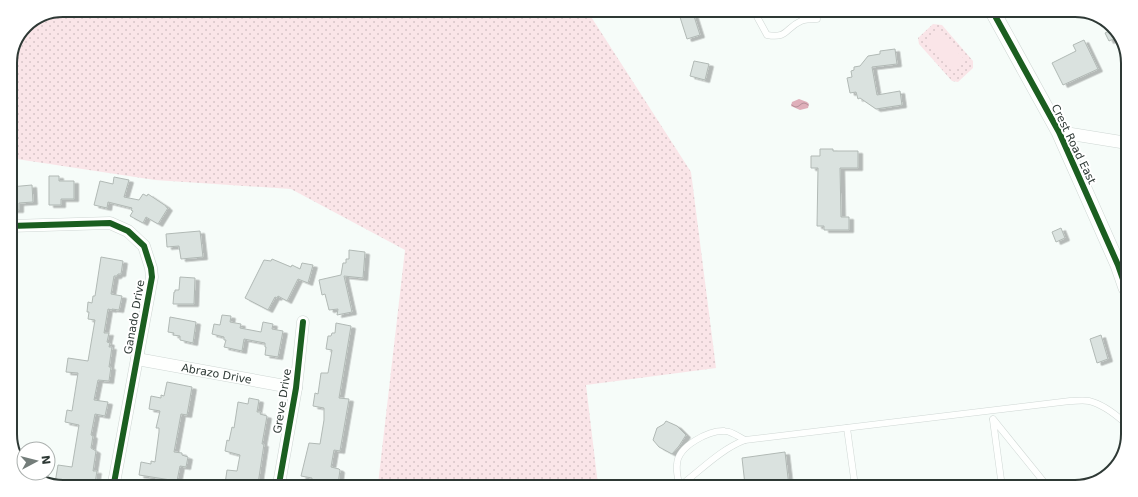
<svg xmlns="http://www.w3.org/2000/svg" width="1138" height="497" viewBox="0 0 1138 497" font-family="'DejaVu Sans',sans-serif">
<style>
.grass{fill:url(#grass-dots)}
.garden{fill:#fae5e8}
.water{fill:url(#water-waves)}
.building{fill:#dae2df;stroke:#b1b9b5;filter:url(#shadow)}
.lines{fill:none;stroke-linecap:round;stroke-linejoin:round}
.service-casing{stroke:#cfd7d4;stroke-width:7}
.minor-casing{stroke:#cfd7d4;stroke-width:13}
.tertiary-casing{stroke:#cfd7d4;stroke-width:16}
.service{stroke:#fefffe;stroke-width:6}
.minor{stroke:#fefffe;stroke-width:12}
.tertiary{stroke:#fefffe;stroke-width:15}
.cycleway-casing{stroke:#fff;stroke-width:8}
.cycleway{stroke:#1b5e20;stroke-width:6}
.labels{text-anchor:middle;stroke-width:4;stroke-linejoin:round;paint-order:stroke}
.street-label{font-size:11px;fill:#2e3935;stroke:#fff}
.rim{fill:none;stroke:#2e3935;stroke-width:2}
</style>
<defs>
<pattern id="grass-dots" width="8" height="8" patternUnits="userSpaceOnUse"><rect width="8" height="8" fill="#fae5e8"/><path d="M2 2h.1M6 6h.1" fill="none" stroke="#d7c5c8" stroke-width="1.8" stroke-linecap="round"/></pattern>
<pattern id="water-waves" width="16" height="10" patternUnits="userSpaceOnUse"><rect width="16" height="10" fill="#dfafba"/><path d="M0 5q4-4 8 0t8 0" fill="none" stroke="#b58f98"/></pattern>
<filter id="shadow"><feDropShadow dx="4.5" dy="2.5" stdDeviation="0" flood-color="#0004"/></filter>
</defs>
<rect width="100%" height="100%" fill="#f6fcf9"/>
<g class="grass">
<path d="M 63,10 L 588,12 L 691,172 L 716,368 L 586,385 L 598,485 L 378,484 L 405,250 L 291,189 L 155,180 L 10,158 L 10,60 L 26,25 Z"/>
<path d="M 933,24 L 942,25 L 973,61 L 973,68 L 958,82 L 952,81 L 919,44 L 918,38 Z"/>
</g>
<path class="garden" d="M 939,31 L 964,59 L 952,71 L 926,43 Z"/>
<path class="water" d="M 799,99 L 807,102 L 809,104 L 808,108 L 800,110 L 791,106 L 792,102 Z"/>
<g class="building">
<path d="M 684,12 L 693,13 L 700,35 L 687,39 L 679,14 Z"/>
<path d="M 1113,29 L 1120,36 L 1109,41 L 1105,33 Z"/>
<path d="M 1084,40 L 1098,69 L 1063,85 L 1052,63 L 1076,51 L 1073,45 Z"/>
<path d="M 895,49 L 897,64 L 872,67 L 877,95 L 900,91 L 902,105 L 876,109 L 860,98 L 858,99 L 856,92 L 850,93 L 847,78 L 852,77 L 851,71 L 854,70 L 854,67 L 860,66 L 868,56 L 880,54 L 880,51 Z"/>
<path d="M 694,61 L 709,64 L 705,80 L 690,76 Z"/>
<path d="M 820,149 L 833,149 L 833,151 L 858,151 L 858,168 L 840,168 L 841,217 L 849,217 L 849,230 L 824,230 L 824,226 L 817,226 L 818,168 L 811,168 L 811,156 L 820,156 Z"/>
<path d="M 49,176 L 59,176 L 59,181 L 74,181 L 74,199 L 61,199 L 61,205 L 49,205 Z"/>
<path d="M 114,177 L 129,180 L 124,197 L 139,200 L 143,194 L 147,196 L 148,194 L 166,206 L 166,207 L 168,208 L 158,224 L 146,217 L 143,223 L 130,216 L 133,211 L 131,210 L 132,208 L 108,202 L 107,208 L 94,205 L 100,181 L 113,184 Z"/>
<path d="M 32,185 L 33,202 L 19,203 L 19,210 L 10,210 L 10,187 Z"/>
<path d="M 1061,228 L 1065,238 L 1056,242 L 1052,232 Z"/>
<path d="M 200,231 L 203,257 L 181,259 L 179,246 L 167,247 L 166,234 Z"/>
<path d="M 349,250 L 365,252 L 363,278 L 344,276 L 352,312 L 337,315 L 338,309 L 329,310 L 325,294 L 322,295 L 319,280 L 341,275 L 343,263 L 346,263 L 346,259 L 349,259 Z"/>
<path d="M 101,257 L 123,261 L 121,274 L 118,274 L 117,276 L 114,276 L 111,294 L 122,296 L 119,310 L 112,309 L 112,310 L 108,309 L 104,333 L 109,333 L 107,342 L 110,343 L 109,347 L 112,347 L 109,367 L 111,367 L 109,381 L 98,380 L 94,400 L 108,402 L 105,416 L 95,414 L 91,435 L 93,436 L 91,448 L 96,451 L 93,471 L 97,471 L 95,483 L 55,483 L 58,465 L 72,467 L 79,425 L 65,422 L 67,410 L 72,411 L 78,373 L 66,372 L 68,358 L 88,361 L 95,320 L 88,319 L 89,312 L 87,312 L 88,302 L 92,303 L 93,296 L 95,296 Z"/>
<path d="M 272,259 L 291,267 L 292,265 L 300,269 L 302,263 L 313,265 L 308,283 L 298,279 L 287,301 L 278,296 L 277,298 L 275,297 L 268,310 L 245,298 L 264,260 L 271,261 Z"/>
<path d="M 180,277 L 195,278 L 194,304 L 173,304 L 174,292 L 175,292 L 175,290 L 179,290 Z"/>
<path d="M 222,315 L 231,316 L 230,322 L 241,324 L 240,328 L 261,332 L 263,322 L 273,324 L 272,329 L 283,331 L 278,357 L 265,355 L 266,347 L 265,347 L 265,343 L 244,339 L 242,351 L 224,347 L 226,340 L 224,340 L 224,337 L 212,334 L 214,324 L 220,325 Z"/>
<path d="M 170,317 L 196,322 L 193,343 L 180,340 L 180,336 L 173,335 L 174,333 L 168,332 Z"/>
<path d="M 336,323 L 351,326 L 339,398 L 349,399 L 340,451 L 334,450 L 331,467 L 339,469 L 340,470 L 338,484 L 312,484 L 312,478 L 301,476 L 309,443 L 320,444 L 324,420 L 324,408 L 313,406 L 315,393 L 318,394 L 321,373 L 328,373 L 332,350 L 326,349 L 328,336 L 331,336 L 332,333 L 335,333 Z"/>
<path d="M 1101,335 L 1108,359 L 1097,363 L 1090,339 Z"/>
<path d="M 167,382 L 192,387 L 187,415 L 181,414 L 174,452 L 182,453 L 182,455 L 188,457 L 186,467 L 180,466 L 177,481 L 139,475 L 141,462 L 151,464 L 151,461 L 155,462 L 159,432 L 159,428 L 156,428 L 160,411 L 149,409 L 151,396 L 161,398 L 161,395 L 164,396 Z"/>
<path d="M 249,398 L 259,400 L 257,412 L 261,412 L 260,414 L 267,416 L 262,444 L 264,444 L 258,484 L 225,484 L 227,470 L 237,471 L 240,455 L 225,451 L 227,440 L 229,441 L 232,427 L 234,428 L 238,402 L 248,404 Z"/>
<path d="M 666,421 L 677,426 L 686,435 L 679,446 L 672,454 L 659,447 L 653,440 L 657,428 L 664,424 Z"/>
<path d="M 785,452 L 789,486 L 762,486 L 762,483 L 745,485 L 742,458 Z"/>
</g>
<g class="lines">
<g class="service-casing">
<g id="service">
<path d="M 755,13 L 767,35 C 788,39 785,28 801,21 C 805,19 812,19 817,19"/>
<path d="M 993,419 L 1048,487"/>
<path d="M 993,420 L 1002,487"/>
<path d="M 847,428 L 855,486"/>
<path d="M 679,485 C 678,478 676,471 677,464 C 678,446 709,430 725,431 C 731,431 739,437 745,440"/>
<path d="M 681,485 C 701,470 721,449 745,440 L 1070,401 C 1076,401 1083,400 1089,401 C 1102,404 1115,414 1124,422"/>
</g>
</g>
<g class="minor-casing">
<g id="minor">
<path d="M 1059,132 L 1127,143"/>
<path d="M 10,226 L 110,223 L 128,231 L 144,246 L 151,268 L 152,277 L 114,483"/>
<path id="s1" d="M 137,359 L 296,388"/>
<path d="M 279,484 L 296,388 L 303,322"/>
</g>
</g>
<g class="tertiary-casing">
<path id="tertiary" d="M 994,14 L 1059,132 L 1118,265 L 1126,288"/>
</g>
<use href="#service" class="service"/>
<use href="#minor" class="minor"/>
<use href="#tertiary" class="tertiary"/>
<g class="cycleway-casing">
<g id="cycleway">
<path d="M 994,14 L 1059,132 L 1118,265 L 1126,288"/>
<path d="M 10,226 L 110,223 L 128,231 L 144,246 L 151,268 L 152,277 L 114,483"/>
<path d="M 279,484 L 296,388 L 303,322"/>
</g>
</g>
<use href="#cycleway" class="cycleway"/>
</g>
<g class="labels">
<g class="street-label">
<text transform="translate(1074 144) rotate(64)" y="4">Crest Road East</text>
<text transform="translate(134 317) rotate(-80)" y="4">Ganado Drive</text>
<text dy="4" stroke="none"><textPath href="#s1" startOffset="81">Abrazo Drive</textPath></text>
<text transform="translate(282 401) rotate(-81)" y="4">Greve Drive</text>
</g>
</g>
<path d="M0 0H1138V497H0ZM63 17H1075A46 46 0 0 1 1121 63V434A46 46 0 0 1 1075 480H63A46 46 0 0 1 17 434V63A46 46 0 0 1 63 17Z" fill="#fff" fill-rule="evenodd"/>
<path class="rim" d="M63 17H1075A46 46 0 0 1 1121 63V434A46 46 0 0 1 1075 480H63A46 46 0 0 1 17 434V63A46 46 0 0 1 63 17Z"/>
<g transform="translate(36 461) rotate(83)"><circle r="19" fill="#ffffff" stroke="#abb0ae"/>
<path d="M0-3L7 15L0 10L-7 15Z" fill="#747d7a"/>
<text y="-6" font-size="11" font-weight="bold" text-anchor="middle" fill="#2e3935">N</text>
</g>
</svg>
